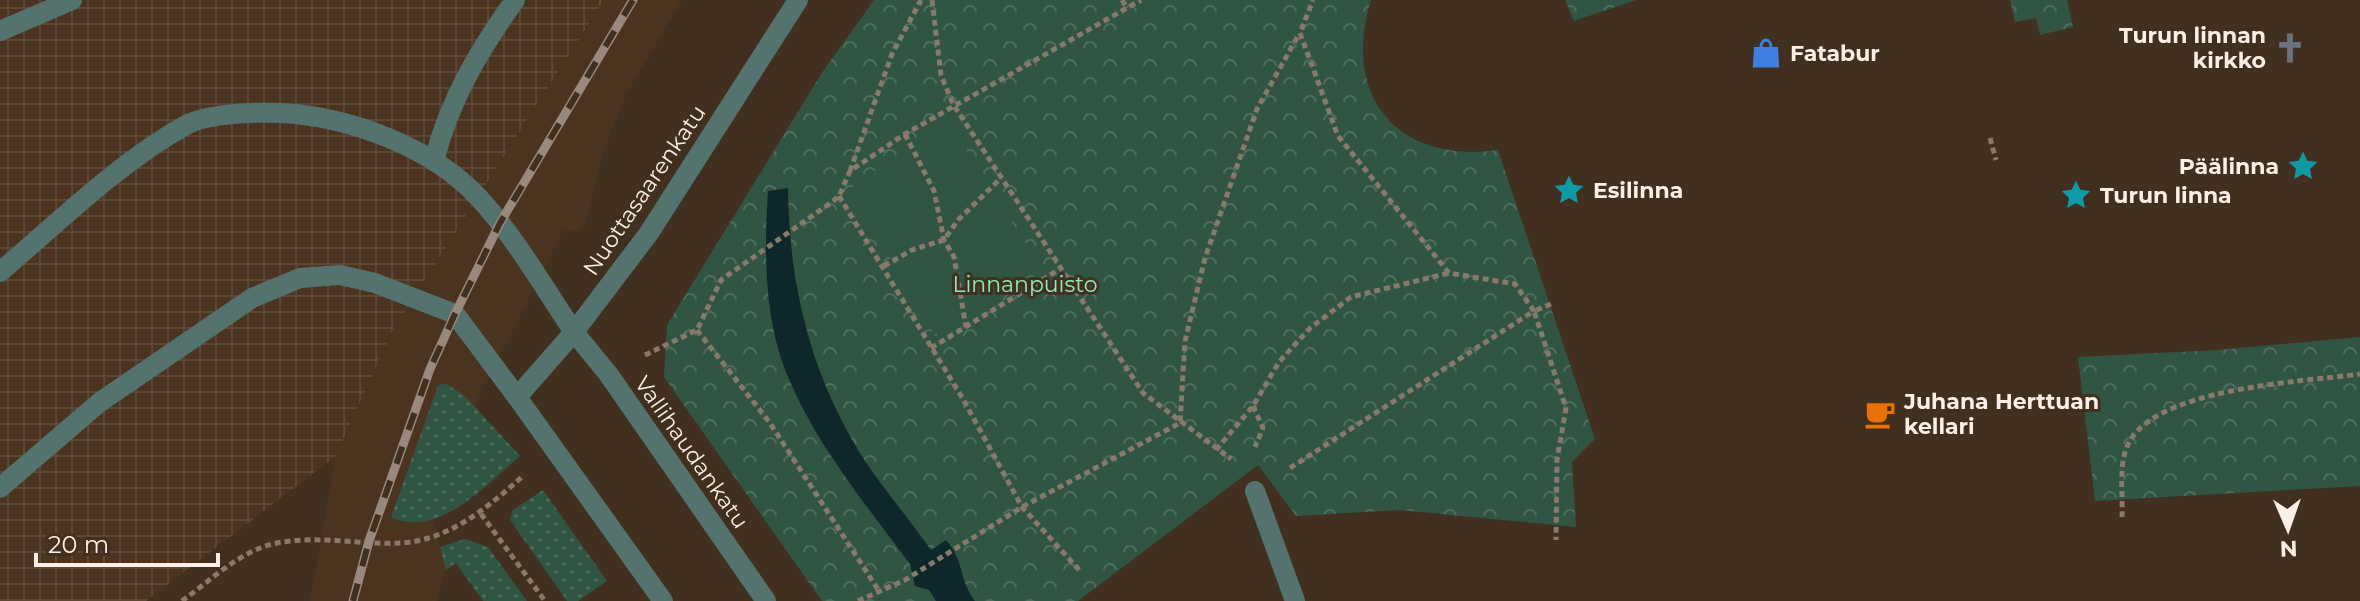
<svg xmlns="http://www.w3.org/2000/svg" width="2360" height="601" viewBox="0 0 2360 601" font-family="Montserrat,sans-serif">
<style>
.industrial{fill:url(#industrial-grid)}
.built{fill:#4b341f}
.grass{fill:url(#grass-dots)}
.park{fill:url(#park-crowns)}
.garden{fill:#305543}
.water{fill:#0e272a}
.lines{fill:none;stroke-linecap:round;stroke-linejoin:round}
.path{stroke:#89796c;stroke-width:5;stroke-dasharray:6 4;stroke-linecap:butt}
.service{stroke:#54726e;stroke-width:20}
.minor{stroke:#54726e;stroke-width:20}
.rail-casing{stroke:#98897c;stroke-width:9}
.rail{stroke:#412f1f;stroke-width:6;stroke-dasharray:18;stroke-linecap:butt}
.labels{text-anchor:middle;stroke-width:6;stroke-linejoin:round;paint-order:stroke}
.poi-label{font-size:22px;font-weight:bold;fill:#fcf0e6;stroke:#412f1f;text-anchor:start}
.street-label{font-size:22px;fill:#fcf0e6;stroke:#412f1f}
.park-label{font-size:22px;fill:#8febbe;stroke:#412f1f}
</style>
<defs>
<pattern id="industrial-grid" width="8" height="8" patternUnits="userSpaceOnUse" patternTransform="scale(2)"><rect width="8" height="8" fill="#4b341f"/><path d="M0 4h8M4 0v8" fill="none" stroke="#5d4835"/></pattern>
<pattern id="grass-dots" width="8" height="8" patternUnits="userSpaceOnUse" patternTransform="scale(2)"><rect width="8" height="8" fill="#305543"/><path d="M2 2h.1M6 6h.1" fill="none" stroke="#4f6e5e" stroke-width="1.8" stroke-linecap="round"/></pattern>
<pattern id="park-crowns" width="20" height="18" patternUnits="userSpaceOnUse" patternTransform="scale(2)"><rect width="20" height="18" fill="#305543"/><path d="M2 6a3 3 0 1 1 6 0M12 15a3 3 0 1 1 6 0" fill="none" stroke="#4f6e5e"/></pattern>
</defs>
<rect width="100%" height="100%" fill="#412f1f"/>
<path class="industrial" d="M 0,0 L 604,0 L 392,332 L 336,456 L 146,601 L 0,601 Z"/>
<path class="built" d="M 604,0 L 682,0 L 626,94 L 603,153 L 586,223 L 577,232 L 564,229 L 476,402 L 433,515 L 446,570 L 437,601 L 310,601 L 336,456 L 392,332 Z"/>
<g class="grass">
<path d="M 445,383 L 465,396 L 520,456 C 488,483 438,540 391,517 L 438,386 Z"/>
<path d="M 543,490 L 607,581 L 578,601 L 567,601 L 510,520 L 513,510 Z"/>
<path d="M 465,539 L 488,547 L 527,601 L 483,601 L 456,563 L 446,570 L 440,547 Z"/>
</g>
<g class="park">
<path d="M 874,0 L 1371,0 C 1341,97 1398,164 1498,150 L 1595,439 L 1572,462 L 1576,527 L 1400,510 L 1296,516 L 1258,465 L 1078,601 L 822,601 L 664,377 L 667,325 L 821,74 Z"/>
<path d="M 1565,0 L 1636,0 L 1574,21 Z"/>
<path d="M 2010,0 L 2067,0 L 2073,27 L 2040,35 L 2036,18 L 2015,22 Z"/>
<path d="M 2360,337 L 2360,486 L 2095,501 L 2078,357 L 2217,350 Z"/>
</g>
<path class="garden" d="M 949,123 L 1041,268 L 934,334 L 850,189 L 941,124 Z"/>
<path class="water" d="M 788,188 C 789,286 811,377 865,461 C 885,491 910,520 931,550 L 946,540 C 966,564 957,576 975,601 L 936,601 L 929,590 L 915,586 L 910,564 C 867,506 817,446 789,379 C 764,323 764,251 768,191 Z"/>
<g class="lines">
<g class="path">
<path d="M 932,0 L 941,75 L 953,104 L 1143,393 L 1231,459"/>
<path d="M 1122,0 L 1127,8"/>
<path d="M 905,134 L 934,191 L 944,240 L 954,257 L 966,327"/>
<path d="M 1990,138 L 1996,160"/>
<path d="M 850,171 L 892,54 L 921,0"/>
<path d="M 839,196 L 963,399 L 1022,507 L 1081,572"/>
<path d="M 884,266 L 912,250 L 944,240 L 958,220 L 1001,178"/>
<path d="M 1551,304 L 1534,311 L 1566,408 L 1557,460 L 1556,540"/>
<path d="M 697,330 L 770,423 L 879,591"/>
<path d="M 931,348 L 1060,269"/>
<path d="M 645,355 L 697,330 L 721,280 L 832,202 L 839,196 L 850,171 L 905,134 L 1141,0"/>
<path d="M 1253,406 L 1263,428 L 1255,447"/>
<path d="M 1216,450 L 1253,406 L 1279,362 L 1309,329 L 1351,297 L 1449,273"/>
<path d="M 1290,468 L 1534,311 L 1515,284 L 1449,273 L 1338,136 L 1300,33 L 1313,0"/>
<path d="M 481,514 L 545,601"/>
<path d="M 2122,517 C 2123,496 2119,468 2126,449 C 2148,387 2304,382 2360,374"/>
<path d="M 182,601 C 211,580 241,550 277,543 C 317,535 360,545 401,543 C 450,540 488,507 523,476"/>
<path d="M 858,601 L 905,580 L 1022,507 L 1180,423 L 1185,341 L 1205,258 L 1257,109 L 1299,34"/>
</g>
<g class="service">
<path d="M 0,31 L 72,0"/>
<path d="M 434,161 C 450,99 478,52 515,0"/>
<path d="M 0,272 C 59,222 118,163 186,125 C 208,113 257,112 282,113 C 350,117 432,147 479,198 C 516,238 544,288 574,332"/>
<path d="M 0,488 L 100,402 L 252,298 L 300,278 L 340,275 L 375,283 L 455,314 L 517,397"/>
<path d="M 1255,491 L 1295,601"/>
</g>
<g class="minor">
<path d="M 574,332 L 609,375 L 766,601"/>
<path d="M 663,601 L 517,397 L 574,332 L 649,233 L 798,0"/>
</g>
<g class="rail-casing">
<path id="rail" d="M 353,601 L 369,541 L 430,369 L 455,314 L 500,223 L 633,0"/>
</g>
<use href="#rail" class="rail"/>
</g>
<defs>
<g id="church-bare" transform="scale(2.4)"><path d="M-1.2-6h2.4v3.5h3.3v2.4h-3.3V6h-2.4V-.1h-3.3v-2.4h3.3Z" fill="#6b7280" stroke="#412f1f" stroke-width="2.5" paint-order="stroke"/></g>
<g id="shop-bare" transform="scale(2.4)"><path d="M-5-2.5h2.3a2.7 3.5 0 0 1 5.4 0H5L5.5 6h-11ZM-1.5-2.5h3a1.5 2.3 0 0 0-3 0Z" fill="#3f7fe0" stroke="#412f1f" stroke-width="2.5" paint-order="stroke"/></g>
<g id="sight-bare" transform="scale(2.4)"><path d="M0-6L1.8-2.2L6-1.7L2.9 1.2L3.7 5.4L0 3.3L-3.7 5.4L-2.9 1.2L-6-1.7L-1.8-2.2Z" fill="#0f9aa8" stroke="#412f1f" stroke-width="2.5" paint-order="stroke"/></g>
<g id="cafe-bare" transform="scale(2.4)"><path d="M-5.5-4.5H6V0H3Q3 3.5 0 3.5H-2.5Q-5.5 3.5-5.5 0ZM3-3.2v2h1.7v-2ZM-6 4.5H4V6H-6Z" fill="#e8710a" stroke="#412f1f" stroke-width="2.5" paint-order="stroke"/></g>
</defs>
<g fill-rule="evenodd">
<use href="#church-bare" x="2290" y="48"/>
<use href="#shop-bare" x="1766" y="53"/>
<use href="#sight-bare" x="2303" y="166"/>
<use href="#sight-bare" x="1569" y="190"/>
<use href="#sight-bare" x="2076" y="195"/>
<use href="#cafe-bare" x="1880" y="414"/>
</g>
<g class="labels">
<g class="poi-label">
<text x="2266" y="43" text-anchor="end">Turun linnan<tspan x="2266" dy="25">kirkko</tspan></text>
<text x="1790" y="61">Fatabur</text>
<text x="2279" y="174" text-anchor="end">Päälinna</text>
<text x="1593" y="198">Esilinna</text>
<text x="2100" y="203">Turun linna</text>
<text x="1904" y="409">Juhana Herttuan<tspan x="1904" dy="25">kellari</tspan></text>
</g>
<g class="street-label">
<text transform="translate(644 190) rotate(-56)" y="8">Nuottasaarenkatu</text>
<text transform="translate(692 452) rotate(55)" y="8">Vallihaudankatu</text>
</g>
<g class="park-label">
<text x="1025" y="292">Linnanpuisto</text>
</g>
</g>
<g transform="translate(2288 529) rotate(178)" stroke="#412f1f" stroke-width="6" paint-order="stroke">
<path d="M0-6L14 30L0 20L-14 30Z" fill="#fcf0e6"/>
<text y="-12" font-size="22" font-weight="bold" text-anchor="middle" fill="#fcf0e6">N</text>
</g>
<path d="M36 553v12h182v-12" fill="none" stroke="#fcf0e6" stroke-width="4"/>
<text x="48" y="553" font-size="24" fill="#fcf0e6" stroke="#412f1f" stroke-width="6" paint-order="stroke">20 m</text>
</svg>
